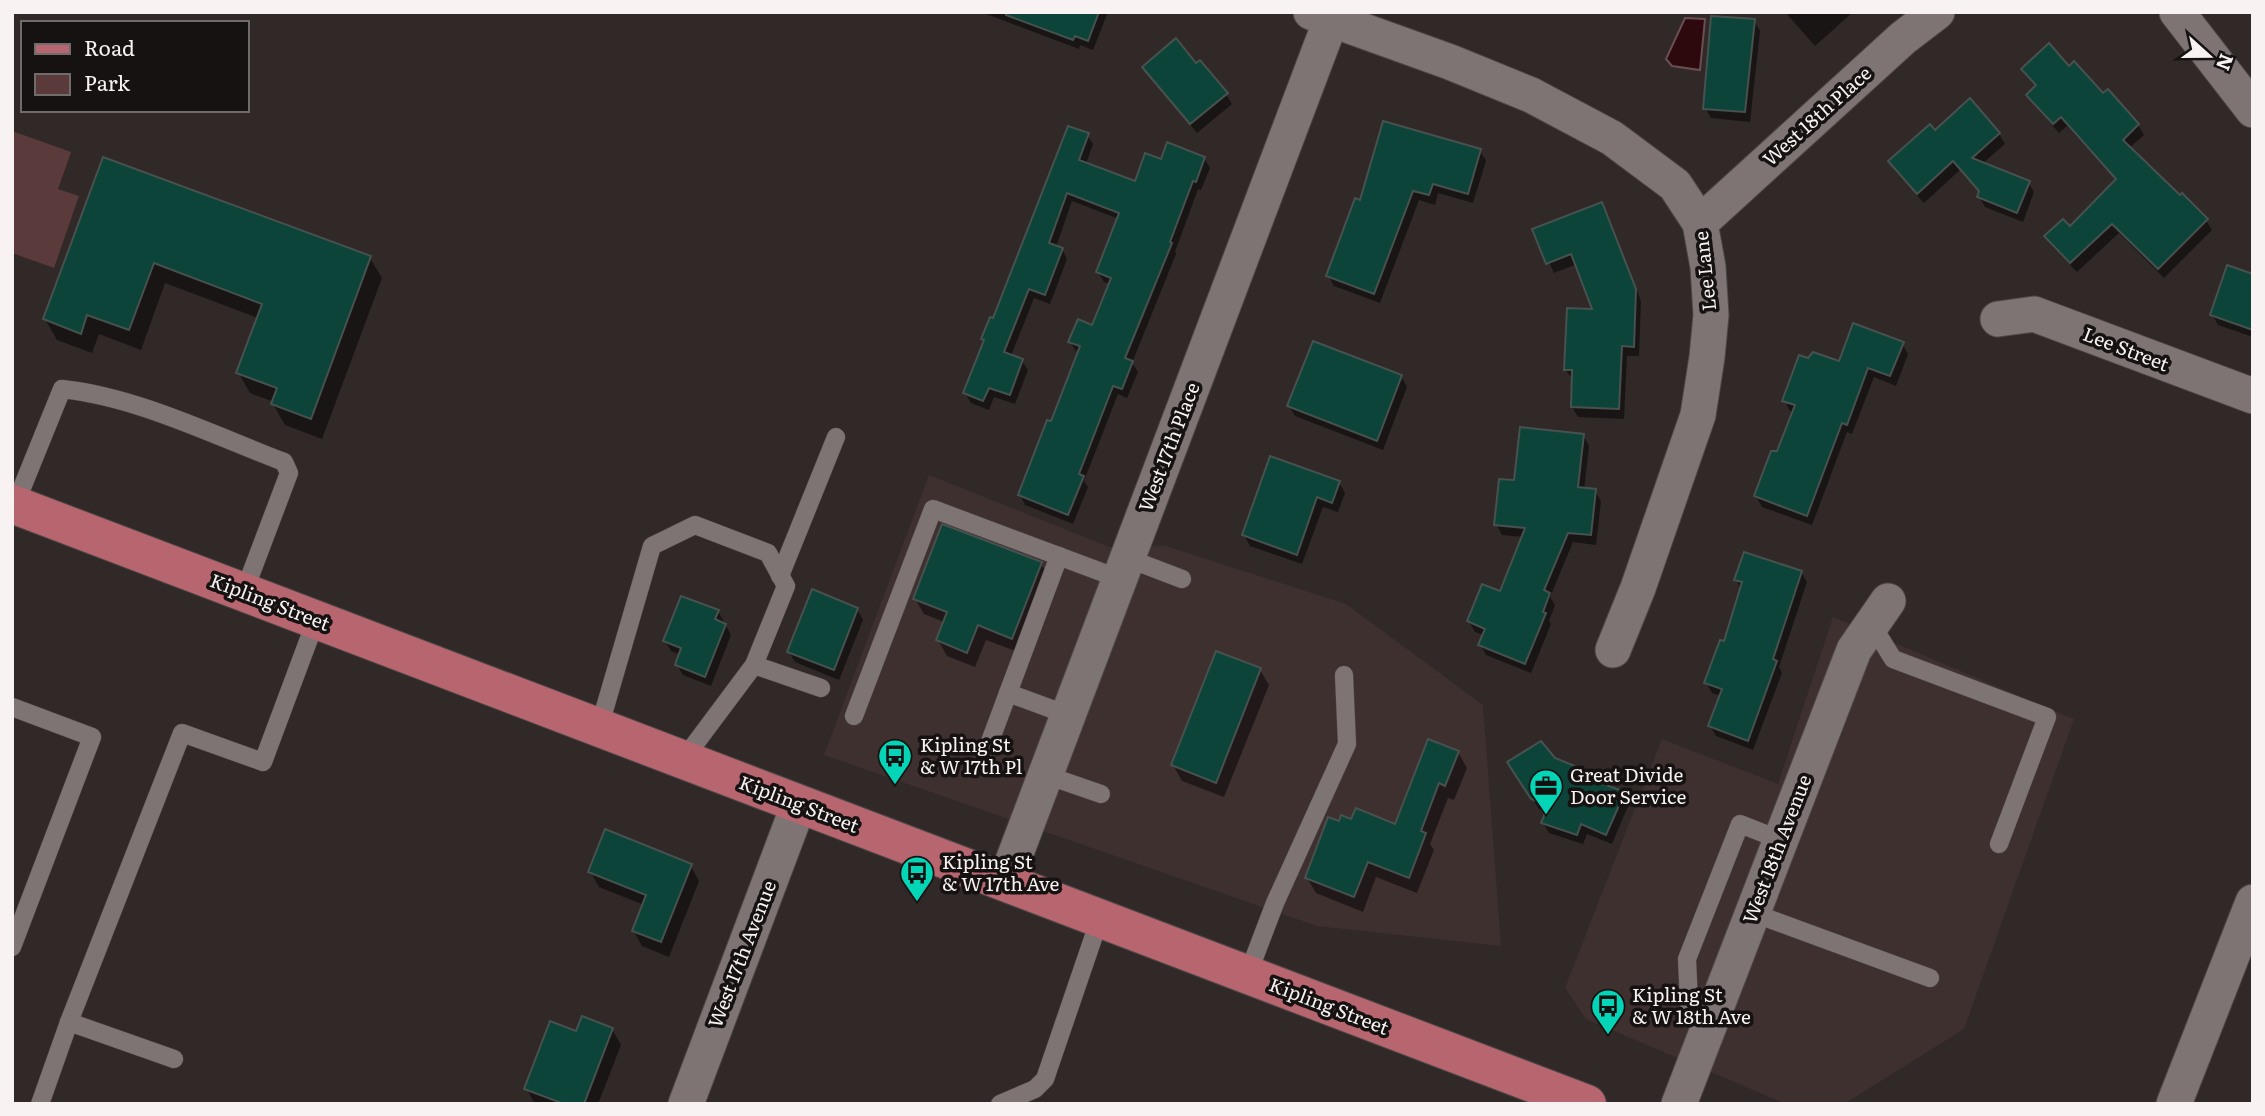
<svg xmlns="http://www.w3.org/2000/svg" width="2265" height="1116" viewBox="0 0 2265 1116" font-family="Literata,serif">
<style>
.built{fill:#3f3030}
.green{fill:#5b3a3c}
.water{fill:#2d090e;stroke:#6a4f52;stroke-width:2}
.shadow{fill:#0007}
.building{fill:#0c443a;stroke:#47514e;stroke-width:2}
.lines{fill:none;stroke-linecap:round;stroke-linejoin:round}
.service-casing{stroke:#4e4747;stroke-width:19}
.minor-casing{stroke:#4e4747;stroke-width:37}
.primary-casing{stroke:#4e4747;stroke-width:40}
.service{stroke:#7e7474;stroke-width:18}
.minor{stroke:#7e7474;stroke-width:35}
.primary{stroke:#b7656e;stroke-width:38}
.labels{text-anchor:middle;stroke-width:7;stroke-linejoin:round;paint-order:stroke}
.street-label{font-size:19px;fill:#f8f2f2;stroke:#161212}
.poi-label{font-size:19px;fill:#f8f2f2;stroke:#161212;text-anchor:start}
</style>
<rect width="100%" height="100%" fill="#312828"/>
<g class="built">
<path d="M 929,475 L 1109,547 L 1166,546 L 1346,604 L 1483,705 L 1501,946 L 1317,926 L 824,755 Z"/>
<path d="M 1833,617 L 2074,719 L 1964,1029 L 1844,1104 L 1786,1104 L 1586,1019 L 1565,988 L 1662,739 L 1778,784 Z"/>
</g>
<path class="green" d="M 12,131 L 71,152 L 58,189 L 79,196 L 54,268 L 12,253 Z"/>
<path class="water" d="M 1685,18 L 1705,19 L 1700,70 L 1672,66 L 1666,59 Z"/>
<g class="shadow">
<path d="M 981,12 L 1108,12 L 1093,50 L 1080,45 L 1079,49 Z"/>
<path d="M 1785,12 L 1853,12 L 1815,46 Z"/>
<path d="M 1754,21 L 1760,31 L 1750,122 L 1711,118 L 1705,108 Z"/>
<path d="M 1196,66 L 1226,94 L 1232,104 L 1197,133 L 1144,67 Z"/>
<path d="M 2069,68 L 2103,96 L 2108,92 L 2138,125 L 2144,135 L 2129,148 L 2206,220 L 2212,230 L 2164,278 L 2119,233 L 2077,272 L 2052,246 L 2047,237 L 2070,229 L 2117,181 L 2067,126 L 2059,133 L 2034,105 L 2029,95 L 2037,87 L 2023,69 Z"/>
<path d="M 1970,101 L 1999,134 L 2005,144 L 1982,164 L 2028,182 L 2034,192 L 2023,222 L 1985,207 L 1979,197 L 1980,193 L 1960,170 L 1924,203 L 1896,172 L 1890,162 L 1934,132 Z"/>
<path d="M 1087,135 L 1093,144 L 1086,164 L 1136,183 L 1162,161 L 1204,158 L 1210,168 L 1201,190 L 1198,189 L 1175,252 L 1176,254 L 1132,363 L 1138,372 L 1127,398 L 1118,394 L 1084,481 L 1088,487 L 1073,524 L 1025,505 L 1020,495 L 1052,423 L 1079,353 L 1076,351 L 1070,342 L 1093,327 L 1110,284 L 1104,282 L 1098,272 L 1119,219 L 1072,201 L 1056,247 L 1062,249 L 1067,259 L 1050,304 L 1034,298 L 1011,356 L 1022,361 L 1028,370 L 1015,404 L 994,397 L 989,410 L 971,403 L 965,393 L 985,342 L 983,339 Z"/>
<path d="M 1480,151 L 1486,161 L 1473,203 L 1438,193 L 1435,205 L 1419,200 L 1380,303 L 1334,286 L 1328,275 L 1361,202 Z"/>
<path d="M 104,159 L 370,258 L 382,278 L 322,439 L 285,425 L 273,404 L 274,402 L 250,393 L 238,372 L 258,318 L 165,283 L 141,350 L 99,334 L 92,353 L 57,340 L 45,319 Z"/>
<path d="M 1607,214 L 1641,301 L 1639,356 L 1627,356 L 1624,419 L 1578,417 L 1572,407 L 1574,380 L 1565,370 L 1595,311 L 1577,264 L 1554,273 L 1535,230 Z"/>
<path d="M 2253,276 L 2253,337 L 2218,325 L 2212,314 Z"/>
<path d="M 1902,343 L 1908,354 L 1896,386 L 1874,377 L 1852,434 L 1847,432 L 1812,525 L 1762,507 L 1756,496 L 1779,453 L 1794,412 L 1790,411 L 1784,400 L 1840,364 Z"/>
<path d="M 1401,376 L 1407,387 L 1383,450 L 1295,416 L 1289,406 Z"/>
<path d="M 1583,435 L 1589,446 L 1584,490 L 1595,491 L 1601,501 L 1596,545 L 1573,542 L 1550,597 L 1555,605 L 1549,621 L 1551,624 L 1531,673 L 1486,655 L 1480,644 L 1484,635 L 1475,632 L 1469,621 L 1501,593 L 1523,537 L 1502,535 L 1496,524 L 1515,482 Z"/>
<path d="M 1339,482 L 1345,493 L 1338,512 L 1323,507 L 1302,564 L 1250,546 L 1244,535 Z"/>
<path d="M 1041,564 L 1050,579 L 1021,653 L 986,640 L 975,667 L 947,656 L 938,640 L 944,622 L 924,614 L 915,599 Z"/>
<path d="M 1801,572 L 1807,582 L 1779,667 L 1782,673 L 1753,750 L 1716,736 L 1710,726 L 1721,696 L 1712,693 L 1706,683 L 1725,643 L 1742,590 L 1736,580 Z"/>
<path d="M 857,609 L 863,620 L 839,680 L 795,662 L 789,652 Z"/>
<path d="M 718,611 L 731,635 L 711,686 L 683,675 L 677,665 L 681,655 L 671,651 L 665,641 Z"/>
<path d="M 1260,670 L 1269,685 L 1224,797 L 1182,781 L 1173,765 Z"/>
<path d="M 1458,752 L 1467,768 L 1454,800 L 1448,798 L 1430,844 L 1434,850 L 1417,893 L 1376,877 L 1363,912 L 1316,893 L 1307,878 L 1340,823 L 1352,822 L 1396,826 Z"/>
<path d="M 1553,760 L 1601,779 L 1606,787 L 1623,794 L 1629,804 L 1612,844 L 1587,834 L 1583,844 L 1549,833 L 1543,823 L 1547,813 L 1539,809 L 1516,773 Z"/>
<path d="M 690,865 L 699,881 L 669,957 L 642,946 L 633,930 L 644,905 L 599,887 L 590,871 Z"/>
<path d="M 612,1029 L 621,1045 L 598,1104 L 535,1104 L 526,1088 L 577,1033 Z"/>
</g>
<g class="building">
<path d="M 1006,12 L 1099,12 L 1088,41 L 1075,36 L 1073,40 L 1006,15 Z"/>
<path d="M 1711,16 L 1755,19 L 1745,112 L 1703,109 Z"/>
<path d="M 1176,38 L 1196,63 L 1200,60 L 1228,93 L 1190,124 L 1142,67 Z"/>
<path d="M 2049,43 L 2069,66 L 2074,61 L 2103,93 L 2108,89 L 2139,124 L 2123,140 L 2180,195 L 2182,193 L 2208,219 L 2158,269 L 2112,224 L 2070,263 L 2044,236 L 2063,219 L 2070,226 L 2116,179 L 2061,117 L 2053,124 L 2026,95 L 2036,85 L 2021,69 Z"/>
<path d="M 1970,98 L 2000,133 L 1972,158 L 2030,181 L 2017,213 L 1977,197 L 1979,191 L 1953,161 L 1917,194 L 1888,161 L 1930,124 L 1935,130 Z"/>
<path d="M 1383,121 L 1481,149 L 1468,194 L 1433,184 L 1429,195 L 1413,191 L 1374,294 L 1326,276 L 1355,198 L 1360,200 Z"/>
<path d="M 1068,126 L 1089,133 L 1079,160 L 1135,181 L 1145,153 L 1161,159 L 1167,142 L 1205,157 L 1196,182 L 1193,181 L 1170,242 L 1172,243 L 1125,358 L 1133,361 L 1122,389 L 1113,386 L 1079,474 L 1084,476 L 1068,515 L 1018,495 L 1047,420 L 1051,421 L 1080,346 L 1068,342 L 1078,319 L 1092,325 L 1111,278 L 1096,272 L 1119,213 L 1067,193 L 1049,243 L 1063,248 L 1045,295 L 1029,289 L 1004,352 L 1023,359 L 1010,395 L 989,388 L 983,401 L 963,393 L 984,340 L 981,339 L 990,317 L 993,318 Z"/>
<path d="M 103,157 L 371,256 L 311,419 L 271,404 L 277,388 L 236,373 L 262,304 L 154,263 L 129,330 L 87,315 L 81,334 L 43,319 Z"/>
<path d="M 1602,202 L 1636,289 L 1634,347 L 1622,346 L 1619,409 L 1571,407 L 1572,370 L 1564,370 L 1567,308 L 1592,309 L 1571,254 L 1546,264 L 1532,229 Z"/>
<path d="M 2227,265 L 2253,274 L 2253,330 L 2210,315 Z"/>
<path d="M 1853,323 L 1904,342 L 1890,376 L 1868,368 L 1847,425 L 1842,423 L 1807,516 L 1754,496 L 1771,451 L 1777,451 L 1795,405 L 1782,401 L 1799,355 L 1808,358 L 1813,352 L 1839,361 Z"/>
<path d="M 1313,341 L 1402,375 L 1377,441 L 1287,406 Z"/>
<path d="M 1520,427 L 1584,434 L 1578,487 L 1596,489 L 1591,535 L 1568,533 L 1544,590 L 1550,593 L 1543,612 L 1546,613 L 1525,664 L 1478,645 L 1485,629 L 1467,621 L 1482,584 L 1500,591 L 1525,528 L 1494,525 L 1499,479 L 1514,480 Z"/>
<path d="M 1270,456 L 1340,481 L 1332,503 L 1317,497 L 1297,555 L 1242,535 Z"/>
<path d="M 942,524 L 1042,562 L 1012,639 L 978,625 L 967,653 L 936,640 L 947,612 L 913,599 Z"/>
<path d="M 1744,552 L 1802,571 L 1773,659 L 1777,661 L 1748,741 L 1708,726 L 1722,689 L 1704,683 L 1720,640 L 1724,641 L 1742,582 L 1734,580 Z"/>
<path d="M 812,589 L 858,608 L 834,670 L 787,652 Z"/>
<path d="M 681,596 L 719,610 L 715,619 L 726,624 L 705,677 L 675,665 L 681,648 L 663,641 Z"/>
<path d="M 1216,651 L 1261,668 L 1216,783 L 1171,765 Z"/>
<path d="M 1428,739 L 1459,751 L 1445,786 L 1439,783 L 1421,831 L 1426,833 L 1409,878 L 1368,862 L 1354,897 L 1305,878 L 1328,817 L 1339,821 L 1341,815 L 1351,819 L 1356,808 L 1395,824 Z"/>
<path d="M 1541,741 L 1555,758 L 1602,777 L 1601,783 L 1625,792 L 1606,835 L 1581,824 L 1577,835 L 1541,823 L 1548,806 L 1531,799 L 1507,762 Z"/>
<path d="M 605,829 L 692,864 L 661,942 L 632,931 L 646,895 L 588,872 Z"/>
<path d="M 582,1016 L 613,1028 L 584,1104 L 564,1104 L 524,1089 L 550,1021 L 576,1031 Z"/>
</g>
<g class="lines">
<g class="service-casing">
<g id="service">
<path d="M 15,505 L 62,389 C 137,397 213,435 284,462 L 289,473 L 244,592"/>
<path d="M 1127,558 L 1182,579"/>
<path d="M 780,576 L 836,437"/>
<path d="M 1872,625 L 1893,659 L 2047,717 L 1999,844"/>
<path d="M 754,665 L 821,688"/>
<path d="M 1008,693 L 1068,715"/>
<path d="M 12,707 L 92,737 L 12,947"/>
<path d="M 854,716 L 933,509 L 1120,579"/>
<path d="M 599,728 L 652,546 L 695,525 L 768,553 L 786,586 L 754,665 L 683,760"/>
<path d="M 982,763 L 1059,556"/>
<path d="M 1046,775 L 1101,794"/>
<path d="M 1753,913 L 1930,978"/>
<path d="M 1248,974 L 1275,903 L 1347,744 L 1344,675"/>
<path d="M 69,1022 L 174,1059"/>
<path d="M 1708,1027 L 1689,1003 L 1687,959 L 1740,824 L 1781,840"/>
<path d="M 40,1104 L 69,1022 L 182,733 L 263,762 L 316,620"/>
<path d="M 1000,1104 L 1035,1089 L 1045,1079 L 1100,918"/>
</g>
</g>
<g class="minor-casing">
<g id="minor">
<path d="M 1311,12 L 1450,62 L 1531,95 L 1612,138 L 1675,185 L 1700,223 L 1708,267 L 1711,315 L 1707,357 L 1698,415 L 1638,588 L 1613,650"/>
<path d="M 2177,12 L 2253,110"/>
<path d="M 1700,223 L 1903,38 L 1937,12"/>
<path d="M 1998,319 L 2034,314 L 2253,396"/>
<path d="M 1005,882 L 1334,12"/>
<path d="M 686,1104 L 799,804"/>
<path d="M 1679,1104 L 1854,650 L 1888,601"/>
<path d="M 2174,1104 L 2253,902"/>
</g>
</g>
<g class="primary-casing">
<path id="primary" d="M 12,504 L 1587,1104"/>
</g>
<use href="#service" class="service"/>
<use href="#minor" class="minor"/>
<use href="#primary" class="primary"/>
</g>
<defs>
<g id="bus-pin" transform="scale(1.75)"><path d="M0 17L-7.5 6A9.5 9.5 0 1 1 7.5 6Z" fill="#04d5b6" stroke="#161212"/><path d="M-5-6H5V4H4V6H2V4H-2V6H-4V4H-5ZM-3.5-4V0h7V-4ZM-3.5 1.2v1.5H-2V1.2ZM2 1.2v1.5H3.5V1.2Z" fill="#111"/></g>
<g id="office-pin" transform="scale(1.75)"><path d="M0 17L-7.5 6A9.5 9.5 0 1 1 7.5 6Z" fill="#04d5b6" stroke="#161212"/><path d="M-6-3h4V-5.5h4V-3h4V5H-6ZM-1-4.5V-3h2v-1.5ZM-6 0V1H6V0Z" fill="#111"/></g>
</defs>
<g fill-rule="evenodd">
<use href="#bus-pin" x="895" y="756"/>
<use href="#office-pin" x="1546" y="786"/>
<use href="#bus-pin" x="917" y="873"/>
<use href="#bus-pin" x="1608" y="1006"/>
</g>
<g class="labels">
<g class="street-label">
<text transform="translate(1817 116) rotate(-42)" y="7">West 18th Place</text>
<text transform="translate(1705 271) rotate(-96)" y="7">Lee Lane</text>
<text transform="translate(2126 349) rotate(21)" y="7">Lee Street</text>
<text transform="translate(1169 447) rotate(-69)" y="7">West 17th Place</text>
<text transform="translate(270 602) rotate(21)" y="7">Kipling Street</text>
<text transform="translate(799 804) rotate(21)" y="7">Kipling Street</text>
<text transform="translate(1777 849) rotate(-69)" y="7">West 18th Avenue</text>
<text transform="translate(742 954) rotate(-69)" y="7">West 17th Avenue</text>
<text transform="translate(1329 1006) rotate(21)" y="7">Kipling Street</text>
</g>
<g class="poi-label">
<text x="920" y="752">Kipling St<tspan x="920" dy="22">&amp; W 17th Pl</tspan></text>
<text x="1570" y="782">Great Divide<tspan x="1570" dy="22">Door Service</tspan></text>
<text x="942" y="869">Kipling St<tspan x="942" dy="22">&amp; W 17th Ave</tspan></text>
<text x="1632" y="1002">Kipling St<tspan x="1632" dy="22">&amp; W 18th Ave</tspan></text>
</g>
</g>
<rect width="2265" height="1116" fill="none" stroke="#f8f2f2" stroke-width="28"/>
<rect x="21" y="21" width="228" height="91" fill="#161212" stroke="#706c6c" stroke-width="2"/>
<rect x="35" y="44" width="35" height="10" fill="#b7656e" stroke="#706c6c" stroke-width="2"/>
<text x="84" y="56" font-size="21" fill="#f8f2f2">Road</text>
<rect x="35" y="74" width="35" height="21" fill="#5b3a3c" stroke="#706c6c" stroke-width="2"/>
<text x="84" y="91" font-size="21" fill="#f8f2f2">Park</text>
<g transform="translate(2209 56) rotate(111)" stroke="#161212" stroke-width="5" paint-order="stroke">
<path d="M0-5L12 26L0 18L-12 26Z" fill="#f8f2f2"/>
<text y="-10" font-size="19" font-weight="bold" text-anchor="middle" fill="#f8f2f2">N</text>
</g>
</svg>
